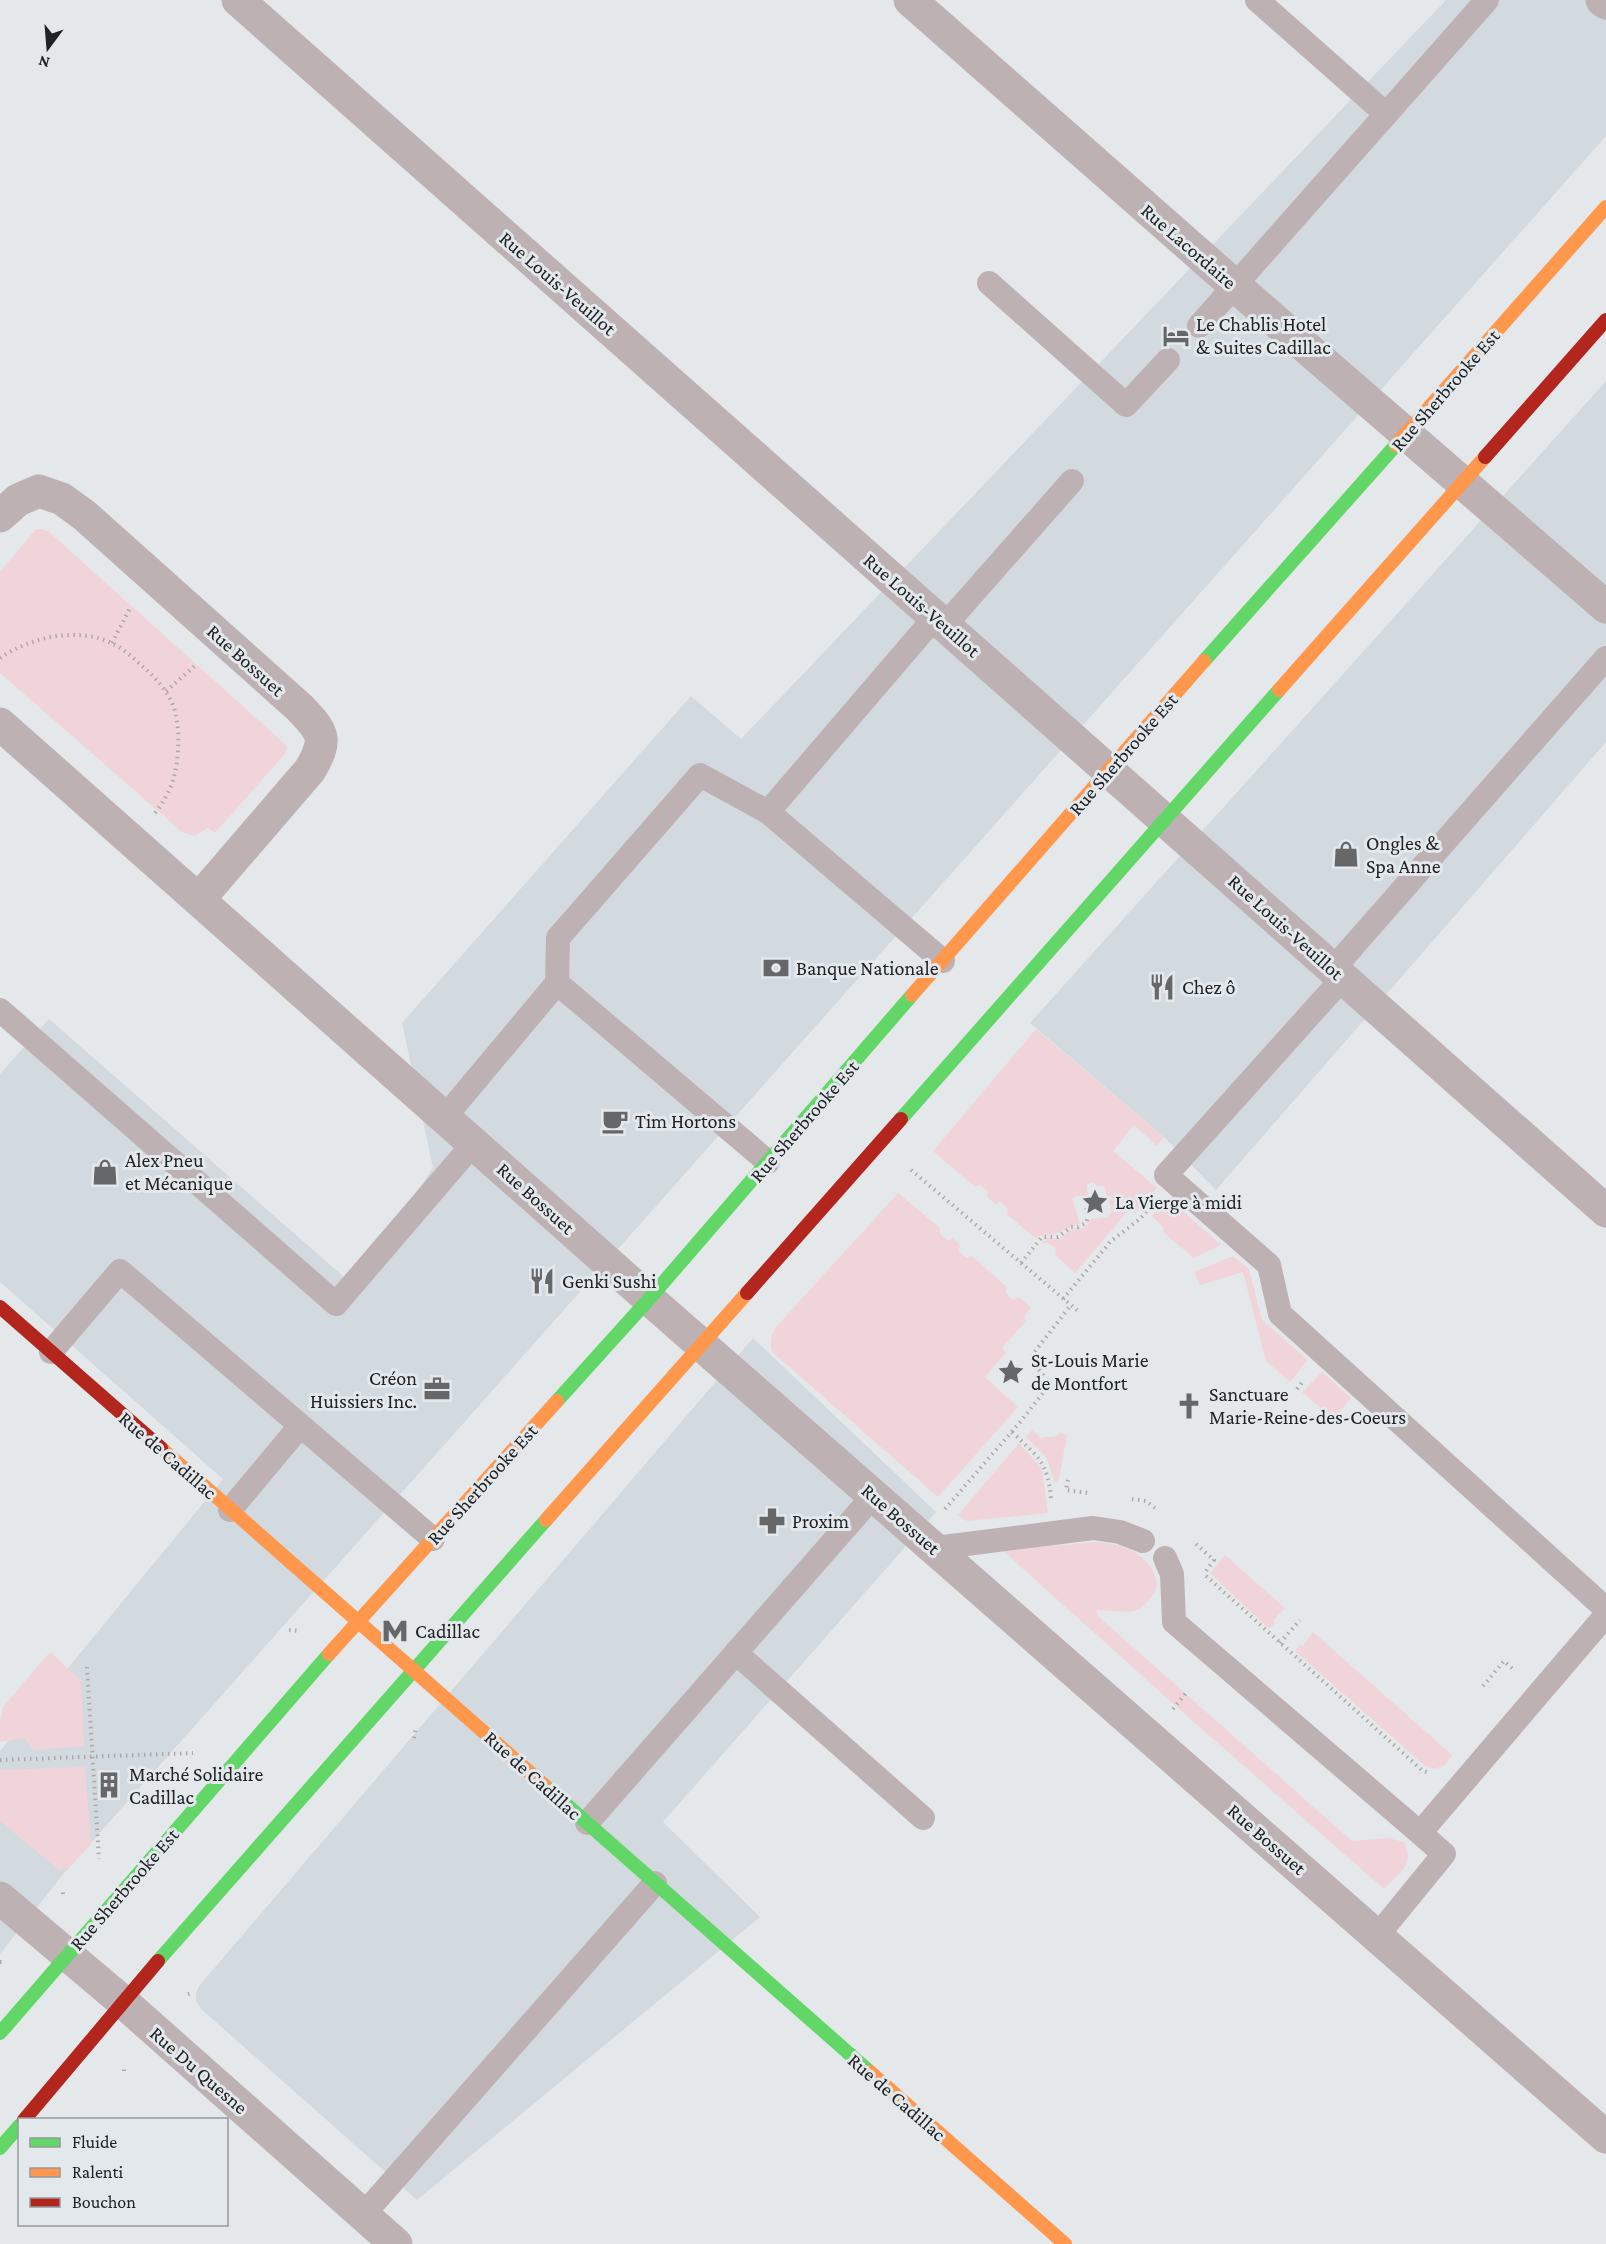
<svg xmlns="http://www.w3.org/2000/svg" width="1606" height="2244" viewBox="0 0 1606 2244" font-family="'Crimson Pro',serif">
<style>
.built{fill:#d2dadf}
.green{fill:#f1d4d9}
.lines{fill:none;stroke-linecap:round;stroke-linejoin:round}
.path{stroke:#afa8aa;stroke-width:4;stroke-dasharray:1.5 4.5;stroke-linecap:butt}
.lane{stroke:#bdb1b3;stroke-width:24}
.street{stroke:#bdb1b3;stroke-width:33}
.fast{stroke:#63d668;stroke-width:14}
.slow{stroke:#ff974d;stroke-width:14}
.jam{stroke:#b3261e;stroke-width:14}
.labels{text-anchor:middle;stroke-width:6;stroke-linejoin:round;paint-order:stroke}
.street-label{font-size:20px;fill:#202223;stroke:#e3e8ec}
.poi-label{font-size:20px;fill:#202223;stroke:#e3e8ec;text-anchor:start}
</style>
<rect width="100%" height="100%" fill="#e5e8ea"/>
<g class="built">
<path d="M 1446,0 L 1606,0 L 1606,136 L 65,1872 L 0,1954 L 0,1751 L 223,1479 L 0,1282 L 0,1074 L 49,1019 L 352,1284 L 433,1168 L 402,1023 L 691,696 L 741,739 Z"/>
<path d="M 1606,381 L 1606,742 L 1216,1190 L 1164,1137 L 1030,1023 Z"/>
<path d="M 753,1338 L 936,1512 L 663,1822 L 760,1917 L 417,2200 L 201,2009 L 196,2001 L 196,1993 L 199,1986 Z"/>
</g>
<g class="green">
<path d="M 36,529 L 42,529 L 48,531 L 287,746 L 285,754 L 215,833 L 208,828 L 194,836 L 182,832 L 0,673 L 0,572 Z"/>
<path d="M 1036,1029 L 1164,1137 L 1157,1146 L 1134,1125 L 1113,1151 L 1157,1188 L 1135,1213 L 1129,1210 L 1075,1273 L 1055,1255 L 1056,1249 L 1048,1243 L 1041,1243 L 1047,1238 L 1060,1239 L 1069,1230 L 1085,1228 L 1091,1219 L 1108,1217 L 1112,1211 L 1104,1186 L 1097,1186 L 1093,1182 L 1087,1184 L 1088,1196 L 1080,1198 L 1077,1196 L 1072,1198 L 1080,1224 C 1067,1226 1064,1232 1056,1234 C 1048,1235 1043,1234 1035,1238 L 1007,1214 L 1008,1209 L 1000,1202 L 995,1204 L 987,1197 L 988,1191 L 980,1185 L 975,1187 L 933,1151 Z"/>
<path d="M 898,1193 L 940,1228 L 940,1234 L 948,1240 L 953,1238 L 960,1245 L 959,1251 L 967,1258 L 972,1256 L 1007,1287 L 1006,1293 L 1013,1300 L 1019,1297 L 1031,1307 L 1024,1318 L 1026,1321 L 1002,1348 L 1006,1353 L 985,1377 L 1018,1407 L 938,1497 L 772,1352 C 769,1341 771,1336 776,1327 Z"/>
<path d="M 1168,1198 L 1221,1245 L 1194,1258 L 1164,1233 L 1163,1227 L 1152,1216 Z"/>
<path d="M 1233,1256 L 1249,1269 L 1262,1320 L 1308,1360 L 1290,1382 L 1266,1361 L 1243,1272 L 1200,1285 L 1194,1272 Z"/>
<path d="M 1322,1372 L 1351,1398 L 1333,1419 L 1302,1392 Z"/>
<path d="M 1032,1430 L 1042,1439 L 1044,1437 L 1054,1437 L 1060,1433 L 1067,1435 L 1059,1479 L 1055,1483 L 1046,1457 L 1026,1437 Z"/>
<path d="M 1019,1443 L 1042,1469 L 1048,1513 L 967,1521 L 958,1515 Z"/>
<path d="M 1097,1542 C 1109,1543 1122,1545 1133,1551 C 1148,1560 1165,1580 1152,1596 C 1147,1602 1142,1609 1134,1611 C 1123,1613 1108,1610 1096,1610 L 1099,1617 L 1352,1841 L 1388,1838 L 1404,1842 C 1416,1864 1398,1874 1384,1889 L 1179,1709 L 1002,1550 Z"/>
<path d="M 1225,1555 L 1285,1608 L 1273,1621 L 1275,1623 L 1269,1629 L 1210,1573 Z"/>
<path d="M 1313,1632 L 1452,1755 L 1445,1765 L 1435,1769 L 1425,1766 L 1295,1651 L 1301,1645 L 1303,1646 Z"/>
<path d="M 50,1652 L 81,1680 L 84,1746 L 33,1750 L 25,1738 L 0,1742 L 0,1722 L 3,1707 Z"/>
<path d="M 85,1767 L 91,1844 L 69,1868 L 59,1870 L 0,1821 L 0,1770 Z"/>
</g>
<g class="lines">
<g class="path">
<path d="M 112,643 L 131,606"/>
<path d="M 0,658 C 30,637 79,626 113,644 C 124,649 133,658 142,666 C 155,677 166,689 173,705 C 178,719 179,735 178,750 C 177,775 170,794 155,813"/>
<path d="M 166,691 L 197,664"/>
<path d="M 911,1170 L 1078,1311"/>
<path d="M 1021,1263 L 1042,1237 L 1058,1237 L 1071,1227 L 1078,1227 L 1086,1223 L 1088,1217 L 1086,1207"/>
<path d="M 1063,1299 L 1111,1241 L 1141,1218 L 1151,1206"/>
<path d="M 1050,1384 L 1055,1380"/>
<path d="M 1297,1389 L 1304,1380"/>
<path d="M 1012,1432 C 1038,1457 1048,1462 1051,1499"/>
<path d="M 1068,1480 L 1066,1490 L 1089,1493"/>
<path d="M 1132,1499 L 1146,1501 L 1155,1508"/>
<path d="M 945,1509 L 1021,1421 L 1050,1384 L 1030,1358 L 1071,1305"/>
<path d="M 1196,1544 L 1214,1560 L 1206,1571"/>
<path d="M 1206,1576 L 1423,1771 L 1430,1773"/>
<path d="M 289,1630 L 300,1631"/>
<path d="M 1280,1643 L 1300,1620"/>
<path d="M 87,1667 L 99,1859"/>
<path d="M 1483,1686 L 1504,1661 L 1515,1671"/>
<path d="M 1173,1709 L 1186,1693"/>
<path d="M 414,1738 L 416,1728"/>
<path d="M 0,1760 L 193,1753"/>
<path d="M 63,1894 L 63,1890"/>
<path d="M 0,1962 L 4,1962"/>
<path d="M 188,1994 L 191,1993"/>
<path d="M 124,2071 L 124,2066"/>
</g>
<g class="lane">
<path d="M 1257,0 L 1386,114"/>
<path d="M 989,283 L 1126,405 L 1168,360"/>
<path d="M 1199,326 L 1487,0"/>
<path d="M 945,625 L 1072,481"/>
<path d="M 768,812 L 943,961"/>
<path d="M 1332,970 L 1606,658"/>
<path d="M 1342,979 L 1166,1175 L 1269,1265 L 1280,1314 L 1606,1609"/>
<path d="M 557,983 L 768,1162"/>
<path d="M 0,1010 L 336,1304 L 474,1143"/>
<path d="M 444,1118 L 557,983 L 558,938 L 700,775 L 768,812 L 936,616"/>
<path d="M 51,1352 L 120,1271 L 433,1539"/>
<path d="M 230,1510 L 300,1426"/>
<path d="M 935,1548 L 1093,1528 L 1120,1532 L 1143,1541"/>
<path d="M 1165,1558 L 1172,1574 L 1174,1622 L 1420,1833"/>
<path d="M 736,1653 L 923,1818"/>
<path d="M 587,1823 L 874,1495"/>
<path d="M 1377,1936 L 1444,1854 L 1420,1833 L 1606,1615"/>
<path d="M 363,2215 L 655,1883"/>
</g>
<g class="street">
<path d="M 238,0 L 1606,1211"/>
<path d="M 910,0 L 1234,285 L 1606,607"/>
<path d="M 1602,0 L 1606,3"/>
<path d="M 0,516 L 18,500 L 39,491 L 62,499 L 84,515 L 300,708 C 324,733 328,739 310,770 L 199,899"/>
<path d="M 0,724 L 649,1299 L 1606,2137"/>
<path d="M 0,1898 L 122,2001 L 396,2244"/>
</g>
<g class="fast">
<path d="M 1204,661 L 1396,445"/>
<path d="M 901,1119 L 1279,690"/>
<path d="M 557,1401 L 649,1299 L 912,995"/>
<path d="M 544,1785 L 870,2072"/>
<path d="M 158,1961 L 546,1520"/>
<path d="M 0,2033 L 329,1654"/>
<path d="M 0,2148 L 20,2125"/>
</g>
<g class="slow">
<path d="M 1396,445 L 1606,207"/>
<path d="M 1279,690 L 1485,457"/>
<path d="M 912,995 L 1204,661"/>
<path d="M 161,1448 L 544,1785"/>
<path d="M 546,1520 L 747,1293"/>
<path d="M 329,1654 L 557,1401"/>
<path d="M 870,2072 L 1065,2244"/>
</g>
<g class="jam">
<path d="M 1485,457 L 1606,320"/>
<path d="M 747,1293 L 901,1119"/>
<path d="M 0,1307 L 161,1448"/>
<path d="M 24,2120 L 158,1961"/>
</g>
</g>
<defs>
<g id="hotel-bare" transform="scale(2.07)"><path d="M-6-4.5h1.5V1H6V5H4.5V3h-9V5H-6ZM-4 0a1.8 1.8 0 1 1 3.6 0ZM.5 0V-2.5h3Q6-2.5 6 0Z" fill="#656769" stroke="#e3e8ec" stroke-width="2.5" paint-order="stroke"/></g>
<g id="shop-bare" transform="scale(2.07)"><path d="M-5-2.5h2.3a2.7 3.5 0 0 1 5.4 0H5L5.5 6h-11ZM-1.5-2.5h3a1.5 2.3 0 0 0-3 0Z" fill="#656769" stroke="#e3e8ec" stroke-width="2.5" paint-order="stroke"/></g>
<g id="bank-bare" transform="scale(2.07)"><path d="M-6-4H6V4H-6ZM0-2.3a2.3 2.3 0 1 0 0 4.6a2.3 2.3 0 1 0 0-4.6Z" fill="#656769" stroke="#e3e8ec" stroke-width="2.5" paint-order="stroke"/></g>
<g id="restaurant-bare" transform="scale(2.07)"><path d="M-5-6h1v4h1v-4h1v4h1v-4h1v5L-1.5 .5V6h-2V.5L-5-1ZM5-6V6H3V1.5H1.5Q1.5-4 5-6Z" fill="#656769" stroke="#e3e8ec" stroke-width="2.5" paint-order="stroke"/></g>
<g id="cafe-bare" transform="scale(2.07)"><path d="M-5.5-4.5H6V0H3Q3 3.5 0 3.5H-2.5Q-5.5 3.5-5.5 0ZM3-3.2v2h1.7v-2ZM-6 4.5H4V6H-6Z" fill="#656769" stroke="#e3e8ec" stroke-width="2.5" paint-order="stroke"/></g>
<g id="sight-bare" transform="scale(2.07)"><path d="M0-6L1.8-2.2L6-1.7L2.9 1.2L3.7 5.4L0 3.3L-3.7 5.4L-2.9 1.2L-6-1.7L-1.8-2.2Z" fill="#656769" stroke="#e3e8ec" stroke-width="2.5" paint-order="stroke"/></g>
<g id="office-bare" transform="scale(2.07)"><path d="M-6-3h4V-5.5h4V-3h4V5H-6ZM-1-4.5V-3h2v-1.5ZM-6 0V1H6V0Z" fill="#656769" stroke="#e3e8ec" stroke-width="2.5" paint-order="stroke"/></g>
<g id="church-bare" transform="scale(2.07)"><path d="M-1.2-6h2.4v3.5h3.3v2.4h-3.3V6h-2.4V-.1h-3.3v-2.4h3.3Z" fill="#656769" stroke="#e3e8ec" stroke-width="2.5" paint-order="stroke"/></g>
<g id="pharmacy-bare" transform="scale(2.07)"><path d="M-2-6h4v4h4v4h-4v4h-4v-4h-4v-4h4Z" fill="#656769" stroke="#e3e8ec" stroke-width="2.5" paint-order="stroke"/></g>
<g id="metro-bare" transform="scale(2.07)"><path d="M-5.5 5V-5H-3L0 0L3-5H5.5V5H3V-.5L0 4L-3-.5V5Z" fill="#656769" stroke="#e3e8ec" stroke-width="2.5" paint-order="stroke"/></g>
<g id="building-bare" transform="scale(2.07)"><path d="M-4-6H4V6H1V3H-1V6H-4ZM-2.5-4.3h1.7v1.8h-1.7ZM.8-4.3h1.7v1.8H.8ZM-2.5-1h1.7V.8h-1.7ZM.8-1h1.7V.8H.8Z" fill="#656769" stroke="#e3e8ec" stroke-width="2.5" paint-order="stroke"/></g>
</defs>
<g fill-rule="evenodd">
<use href="#hotel-bare" x="1176" y="336"/>
<use href="#shop-bare" x="1346" y="854"/>
<use href="#bank-bare" x="776" y="968"/>
<use href="#restaurant-bare" x="1162" y="987"/>
<use href="#cafe-bare" x="615" y="1121"/>
<use href="#shop-bare" x="105" y="1172"/>
<use href="#sight-bare" x="1095" y="1202"/>
<use href="#restaurant-bare" x="542" y="1281"/>
<use href="#sight-bare" x="1011" y="1372"/>
<use href="#office-bare" x="437" y="1389"/>
<use href="#church-bare" x="1189" y="1406"/>
<use href="#pharmacy-bare" x="772" y="1521"/>
<use href="#metro-bare" x="395" y="1631"/>
<use href="#building-bare" x="109" y="1785"/>
</g>
<g class="labels">
<g class="street-label">
<text transform="translate(1189 246) rotate(41)" y="7">Rue Lacordaire</text>
<text transform="translate(558 283) rotate(41)" y="7">Rue Louis-Veuillot</text>
<text transform="translate(1445 390) rotate(-49)" y="7">Rue Sherbrooke Est</text>
<text transform="translate(922 605) rotate(41)" y="7">Rue Louis-Veuillot</text>
<text transform="translate(246 660) rotate(42)" y="7">Rue Bossuet</text>
<text transform="translate(1123 754) rotate(-49)" y="7">Rue Sherbrooke Est</text>
<text transform="translate(1286 927) rotate(42)" y="7">Rue Louis-Veuillot</text>
<text transform="translate(804 1121) rotate(-49)" y="7">Rue Sherbrooke Est</text>
<text transform="translate(536 1198) rotate(42)" y="7">Rue Bossuet</text>
<text transform="translate(168 1455) rotate(41)" y="7">Rue de Cadillac</text>
<text transform="translate(482 1484) rotate(-48)" y="7">Rue Sherbrooke Est</text>
<text transform="translate(901 1519) rotate(41)" y="7">Rue Bossuet</text>
<text transform="translate(533 1775) rotate(42)" y="7">Rue de Cadillac</text>
<text transform="translate(1267 1839) rotate(41)" y="7">Rue Bossuet</text>
<text transform="translate(124 1889) rotate(-49)" y="7">Rue Sherbrooke Est</text>
<text transform="translate(199 2070) rotate(41)" y="7">Rue Du Quesne</text>
<text transform="translate(897 2097) rotate(41)" y="7">Rue de Cadillac</text>
</g>
<g class="poi-label">
<text x="1196" y="331">Le Chablis Hotel<tspan x="1196" dy="23">&amp; Suites Cadillac</tspan></text>
<text x="1366" y="850">Ongles &amp;<tspan x="1366" dy="23">Spa Anne</tspan></text>
<text x="796" y="975">Banque Nationale</text>
<text x="1182" y="994">Chez ô</text>
<text x="635" y="1128">Tim Hortons</text>
<text x="125" y="1167">Alex Pneu<tspan x="125" dy="23">et Mécanique</tspan></text>
<text x="1115" y="1209">La Vierge à midi</text>
<text x="562" y="1288">Genki Sushi</text>
<text x="1031" y="1367">St-Louis Marie<tspan x="1031" dy="23">de Montfort</tspan></text>
<text x="417" y="1385" text-anchor="end">Créon<tspan x="417" dy="23">Huissiers Inc.</tspan></text>
<text x="1209" y="1401">Sanctuare<tspan x="1209" dy="23">Marie-Reine-des-Coeurs</tspan></text>
<text x="792" y="1528">Proxim</text>
<text x="415" y="1638">Cadillac</text>
<text x="129" y="1781">Marché Solidaire<tspan x="129" dy="23">Cadillac</tspan></text>
</g>
</g>
<rect x="18" y="2118" width="210" height="108" fill="#e3e8ec" stroke="#95999c" stroke-width="1.5"/>
<rect x="30" y="2138" width="30" height="9" fill="#63d668" stroke="#95999c" stroke-width="1.5"/>
<text x="72" y="2148" font-size="18" fill="#202223">Fluide</text>
<rect x="30" y="2168" width="30" height="9" fill="#ff974d" stroke="#95999c" stroke-width="1.5"/>
<text x="72" y="2178" font-size="18" fill="#202223">Ralenti</text>
<rect x="30" y="2198" width="30" height="9" fill="#b3261e" stroke="#95999c" stroke-width="1.5"/>
<text x="72" y="2208" font-size="18" fill="#202223">Bouchon</text>
<g transform="translate(48 48) rotate(196)" stroke="#e3e8ec" stroke-width="4.5" paint-order="stroke">
<path d="M0-4.5L10 22L0 15L-10 22Z" fill="#202223"/>
<text y="-9" font-size="16" font-weight="bold" text-anchor="middle" fill="#202223">N</text>
</g>
</svg>
